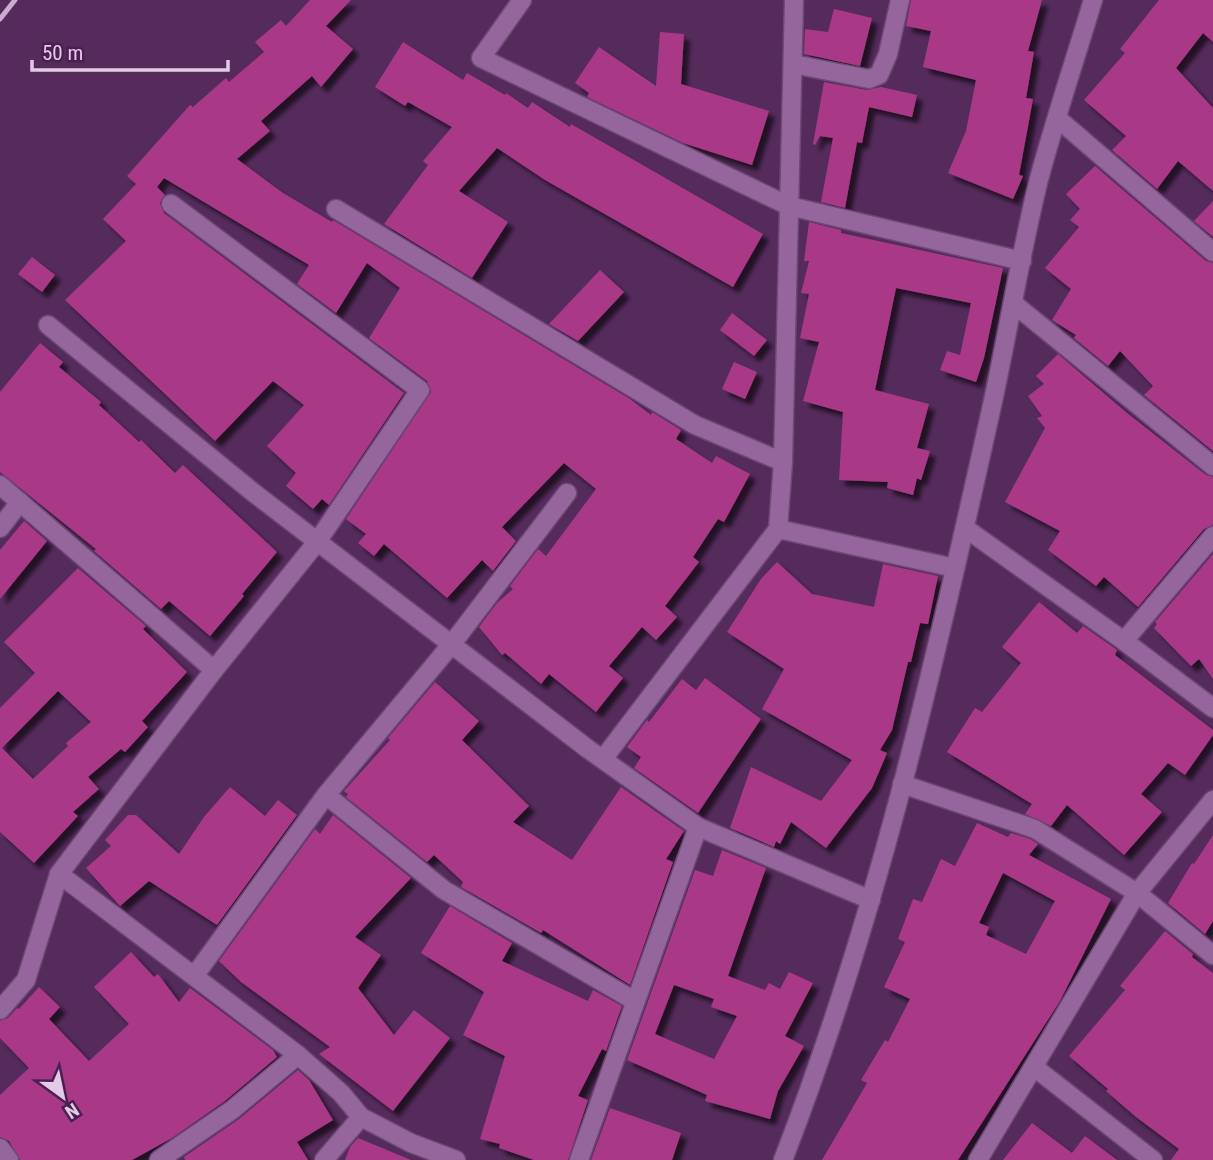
<svg xmlns="http://www.w3.org/2000/svg" width="1213" height="1160" viewBox="0 0 1213 1160" font-family="'Roboto Condensed',sans-serif">
<style>
.building{fill:#a93987;fill-rule:evenodd;filter:url(#shadow)}
.lines{fill:none;stroke-linecap:round;stroke-linejoin:round}
.minor-casing{stroke:#6c4872;stroke-width:21}
.minor{stroke:#94669b;stroke-width:18}
.rail{stroke:#caadce;stroke-width:5}
</style>
<defs>
<filter id="shadow"><feDropShadow dx="6" dy="6" stdDeviation="2" flood-color="#0009"/></filter>
</defs>
<rect width="100%" height="100%" fill="#552b5c"/>
<g class="building">
<path d="M 310,0 L 351,0 L 326,26 L 353,49 L 321,87 L 312,76 L 261,121 L 270,131 L 237,159 L 283,193 L 332,222 L 333,220 L 630,399 L 651,415 L 652,412 L 681,430 L 676,439 L 712,463 L 716,456 L 750,474 L 724,522 L 718,519 L 693,557 L 699,562 L 665,606 L 677,617 L 656,640 L 642,627 L 609,666 L 623,678 L 596,712 L 549,674 L 541,684 L 505,653 L 502,655 L 479,627 L 497,603 L 513,589 L 510,586 L 538,549 L 546,556 L 596,489 L 564,463 L 502,527 L 516,541 L 493,571 L 482,560 L 447,598 L 384,544 L 374,556 L 358,543 L 366,534 L 346,519 L 431,392 L 427,381 L 369,338 L 400,288 L 367,263 L 336,313 L 297,284 L 309,265 L 164,178 L 157,187 L 165,195 L 160,203 L 164,213 L 404,393 L 329,505 L 322,499 L 313,509 L 286,486 L 296,473 L 267,446 L 304,405 L 273,381 L 215,441 L 65,300 L 126,241 L 103,219 L 136,184 L 127,176 L 190,105 L 193,107 L 226,78 L 229,82 L 264,52 L 255,42 L 281,20 L 286,26 Z"/>
<path d="M 911,0 L 1042,0 L 1028,51 L 1034,52 L 1026,98 L 1033,99 L 1019,175 L 1023,176 L 1013,199 L 948,173 L 966,131 L 976,80 L 923,67 L 931,31 L 906,26 Z"/>
<path d="M 1159,0 L 1213,0 L 1213,42 L 1203,33 L 1176,68 L 1213,108 L 1213,191 L 1178,161 L 1157,189 L 1112,150 L 1126,136 L 1084,100 L 1125,53 L 1120,49 Z"/>
<path d="M 834,9 L 872,18 L 860,66 L 804,54 L 805,29 L 828,32 Z"/>
<path d="M 660,32 L 684,34 L 681,84 L 769,111 L 752,165 L 683,143 L 587,97 L 589,93 L 575,83 L 599,47 L 656,86 Z"/>
<path d="M 403,42 L 463,80 L 467,73 L 505,95 L 506,93 L 528,108 L 532,102 L 570,127 L 571,124 L 763,234 L 733,287 L 545,180 L 497,148 L 459,191 L 508,222 L 472,278 L 384,224 L 428,165 L 423,161 L 452,127 L 408,102 L 405,106 L 375,87 Z"/>
<path d="M 824,82 L 867,90 L 881,87 L 917,95 L 912,117 L 869,107 L 862,143 L 857,142 L 845,208 L 821,202 L 833,138 L 820,136 L 815,145 L 813,144 Z"/>
<path d="M 1095,166 L 1206,261 L 1213,263 L 1213,451 L 1144,395 L 1153,386 L 1120,351 L 1108,366 L 1074,338 L 1076,335 L 1052,320 L 1071,289 L 1045,268 L 1079,227 L 1070,220 L 1080,209 L 1066,194 Z"/>
<path d="M 1213,201 L 1213,237 L 1194,221 Z"/>
<path d="M 809,222 L 841,230 L 841,233 L 1003,268 L 984,358 L 976,382 L 940,370 L 947,351 L 960,355 L 971,303 L 896,288 L 875,390 L 929,404 L 917,448 L 930,451 L 921,480 L 917,478 L 913,495 L 887,488 L 888,482 L 839,480 L 843,412 L 803,401 L 819,342 L 800,338 L 809,294 L 801,293 L 809,261 L 804,261 Z"/>
<path d="M 32,257 L 55,275 L 42,292 L 18,274 Z"/>
<path d="M 600,270 L 624,292 L 578,341 L 549,324 Z"/>
<path d="M 732,313 L 767,340 L 754,356 L 720,330 Z"/>
<path d="M 40,343 L 63,362 L 59,367 L 101,402 L 99,405 L 139,442 L 141,440 L 175,473 L 183,465 L 277,552 L 242,594 L 244,596 L 210,636 L 169,601 L 161,609 L 94,551 L 96,549 L 0,472 L 0,392 Z"/>
<path d="M 1058,354 L 1127,413 L 1206,475 L 1213,477 L 1213,525 L 1204,529 L 1138,607 L 1104,577 L 1096,586 L 1048,550 L 1060,531 L 1005,502 L 1045,428 L 1037,418 L 1042,416 L 1028,396 L 1044,384 L 1036,376 Z"/>
<path d="M 734,362 L 757,372 L 745,399 L 722,389 Z"/>
<path d="M 24,521 L 47,541 L 0,599 L 0,550 Z"/>
<path d="M 1213,554 L 1213,679 L 1199,659 L 1191,666 L 1154,628 L 1157,624 L 1155,622 Z"/>
<path d="M 777,562 L 812,594 L 874,607 L 883,564 L 938,576 L 928,624 L 920,623 L 911,662 L 908,662 L 892,730 L 880,750 L 887,753 L 872,788 L 826,848 L 791,822 L 780,844 L 776,841 L 774,847 L 730,828 L 751,767 L 821,801 L 852,760 L 762,709 L 784,669 L 727,632 L 761,579 Z"/>
<path d="M 78,568 L 146,626 L 143,629 L 187,672 L 142,721 L 148,727 L 125,752 L 121,749 L 88,777 L 99,789 L 73,812 L 78,816 L 34,863 L 0,832 L 0,708 L 35,673 L 4,642 ZM 58,691 L 91,722 L 66,743 L 68,746 L 33,779 L 2,748 Z"/>
<path d="M 1039,602 L 1077,633 L 1083,626 L 1117,650 L 1115,655 L 1213,730 L 1213,735 L 1185,775 L 1168,763 L 1141,794 L 1162,812 L 1124,855 L 1067,805 L 1051,826 L 1025,814 L 1032,804 L 947,752 L 975,708 L 982,712 L 1021,663 L 1002,647 Z"/>
<path d="M 705,678 L 761,719 L 698,813 L 634,768 L 641,757 L 627,747 L 647,720 L 649,722 L 682,679 L 696,690 Z"/>
<path d="M 435,682 L 479,721 L 462,740 L 529,806 L 513,822 L 572,860 L 621,787 L 684,831 L 666,859 L 673,862 L 630,985 L 543,930 L 541,933 L 461,887 L 463,882 L 434,855 L 427,862 L 346,797 L 348,794 L 344,791 L 390,740 L 388,738 Z"/>
<path d="M 230,787 L 265,816 L 278,800 L 297,815 L 217,925 L 149,881 L 120,906 L 86,868 L 111,846 L 105,840 L 128,815 L 136,815 L 179,854 L 204,817 Z"/>
<path d="M 333,815 L 411,878 L 355,937 L 381,955 L 358,988 L 394,1035 L 414,1010 L 450,1038 L 393,1111 L 319,1054 L 330,1047 L 241,982 L 219,961 L 315,829 L 320,834 Z"/>
<path d="M 977,823 L 1008,837 L 1011,833 L 1030,839 L 1038,844 L 1029,855 L 1111,899 L 1060,1001 L 958,1160 L 822,1160 L 867,1083 L 861,1080 L 885,1040 L 888,1042 L 910,999 L 884,987 L 905,942 L 898,939 L 913,899 L 922,902 L 941,859 L 955,866 ZM 1003,873 L 1055,901 L 1026,954 L 986,935 L 989,927 L 979,923 Z"/>
<path d="M 1213,835 L 1213,921 L 1205,934 L 1168,903 L 1192,863 L 1194,864 Z"/>
<path d="M 722,850 L 766,868 L 728,976 L 765,990 L 769,983 L 780,989 L 789,972 L 813,983 L 785,1036 L 804,1046 L 778,1091 L 770,1119 L 705,1101 L 707,1095 L 627,1060 L 695,870 L 713,876 ZM 674,985 L 714,999 L 711,1007 L 737,1016 L 714,1059 L 655,1034 Z"/>
<path d="M 450,906 L 512,943 L 502,961 L 588,1001 L 593,990 L 622,1006 L 606,1051 L 602,1049 L 578,1096 L 588,1100 L 568,1160 L 534,1160 L 499,1148 L 500,1144 L 480,1139 L 505,1056 L 463,1035 L 484,992 L 421,953 Z"/>
<path d="M 1165,931 L 1193,954 L 1192,957 L 1213,973 L 1213,1160 L 1171,1160 L 1179,1149 L 1136,1117 L 1106,1091 L 1108,1089 L 1069,1056 L 1125,990 L 1120,986 Z"/>
<path d="M 131,952 L 154,977 L 158,974 L 179,1002 L 190,988 L 273,1050 L 277,1057 L 225,1101 L 172,1138 L 132,1160 L 20,1160 L 9,1141 L 0,1137 L 0,1095 L 29,1068 L 0,1038 L 0,1021 L 8,1018 L 17,1008 L 19,1009 L 39,987 L 60,1007 L 49,1019 L 89,1061 L 129,1024 L 94,987 Z"/>
<path d="M 298,1070 L 309,1080 L 333,1120 L 297,1142 L 308,1160 L 185,1160 L 184,1157 L 239,1119 Z"/>
<path d="M 610,1108 L 681,1133 L 672,1160 L 591,1160 Z"/>
<path d="M 1032,1123 L 1072,1153 L 1085,1136 L 1117,1160 L 1003,1160 Z"/>
<path d="M 358,1138 L 411,1160 L 345,1160 L 350,1147 Z"/>
</g>
<g class="lines">
<g class="minor-casing">
<g id="minor">
<path d="M 522,0 L 481,58 L 789,206 L 1022,261"/>
<path d="M 793,64 L 869,79 L 879,75 L 888,54 L 900,0"/>
<path d="M 1057,118 L 1213,252"/>
<path d="M 336,209 L 695,425 L 783,462 L 778,529 L 603,759"/>
<path d="M 1014,304 L 1213,466"/>
<path d="M 48,325 L 254,493 L 588,749 L 698,827 L 871,900"/>
<path d="M 783,462 L 794,0"/>
<path d="M 0,485 L 214,670"/>
<path d="M 0,528 L 20,502"/>
<path d="M 965,528 L 1124,641 L 1213,708"/>
<path d="M 778,529 L 955,568"/>
<path d="M 1124,641 L 1213,536"/>
<path d="M 902,784 L 1035,829 L 1137,893 L 1213,955"/>
<path d="M 326,795 L 451,645 L 567,493"/>
<path d="M 59,874 L 298,1055 L 341,1093 L 361,1117 L 411,1143 L 456,1160"/>
<path d="M 195,975 L 326,795 L 444,890 L 635,1001"/>
<path d="M 0,1010 L 26,980 L 59,874 L 214,670 L 317,542 L 420,390 L 171,204"/>
<path d="M 1034,1067 L 1153,1160"/>
<path d="M 0,1148 L 9,1160"/>
<path d="M 159,1160 L 232,1110 L 298,1055"/>
<path d="M 324,1160 L 361,1117"/>
<path d="M 579,1160 L 698,827"/>
<path d="M 783,1160 C 877,918 935,663 991,410 C 1008,334 1020,255 1039,179 C 1055,119 1075,60 1093,0"/>
<path d="M 978,1160 L 1137,893 L 1213,800"/>
</g>
</g>
<use href="#minor" class="minor"/>
<path class="rail" d="M 0,19 L 15,0"/>
</g>
<g transform="translate(63 1097) rotate(147)" stroke="#4a2051" stroke-width="5" paint-order="stroke">
<path d="M0-5L12 26L0 18L-12 26Z" fill="#e4cae7"/>
<text y="-10" font-size="19" font-weight="bold" text-anchor="middle" fill="#e4cae7">N</text>
</g>
<path d="M32 60v10h196v-10" fill="none" stroke="#e4cae7" stroke-width="3.5"/>
<text x="42" y="60" font-size="21" fill="#e4cae7" stroke="#4a2051" stroke-width="5" paint-order="stroke">50 m</text>
</svg>
